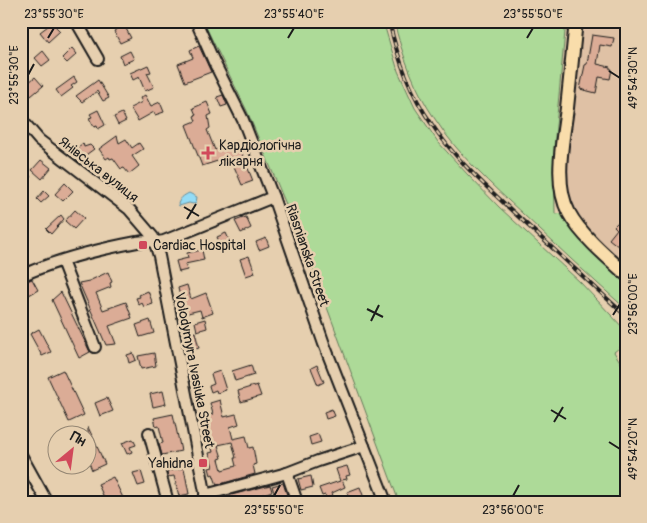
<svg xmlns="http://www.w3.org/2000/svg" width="647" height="523" viewBox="0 0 647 523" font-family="Pangolin,sans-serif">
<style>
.built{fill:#dfc1a5}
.green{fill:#adda98;stroke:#647b5a}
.water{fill:#94dcf6;stroke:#648f9f}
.building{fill:#dbac96;stroke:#1c1c1c;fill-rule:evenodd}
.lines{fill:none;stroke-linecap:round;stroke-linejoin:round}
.minor-casing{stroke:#1c1c1c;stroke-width:14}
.major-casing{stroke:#1c1c1c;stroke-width:16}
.minor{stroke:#e6cfaf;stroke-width:10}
.major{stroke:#f9ddab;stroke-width:12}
.rail-casing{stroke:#1c1c1c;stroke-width:4}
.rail{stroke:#e6cfaf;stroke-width:2;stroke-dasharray:5.5;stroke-linecap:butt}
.ticks{fill:none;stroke:#1c1c1c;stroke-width:2}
.poi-dot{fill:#d1495b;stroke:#e6cfaf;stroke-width:2}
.labels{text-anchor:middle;stroke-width:5;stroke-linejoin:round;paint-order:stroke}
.poi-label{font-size:14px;fill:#1c1c1c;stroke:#e6cfaf;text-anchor:start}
.street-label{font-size:14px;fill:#1c1c1c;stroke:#e6cfaf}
.neatline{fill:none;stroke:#1c1c1c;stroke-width:2}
.ticks-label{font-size:12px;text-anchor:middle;fill:#1c1c1c}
</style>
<rect width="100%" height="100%" fill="#e6cfaf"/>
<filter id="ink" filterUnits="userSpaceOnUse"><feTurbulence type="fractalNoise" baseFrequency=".02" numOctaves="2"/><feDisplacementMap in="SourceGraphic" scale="10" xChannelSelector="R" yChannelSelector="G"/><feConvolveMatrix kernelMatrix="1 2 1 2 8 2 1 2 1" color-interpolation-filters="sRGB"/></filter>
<g filter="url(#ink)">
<path class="built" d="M 585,21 L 626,21 L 626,269 L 573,214 L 567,195 L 565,168 Z"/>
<g class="green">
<path d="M 203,21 L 383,21 L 398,71 L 415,108 L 438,142 L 468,175 L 499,207 L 580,282 L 626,331 C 626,343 622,346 614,352 L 626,371 L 626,502 L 399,502 L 311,264 L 247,111 Z"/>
<path d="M 394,21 L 566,21 L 554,147 L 555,214 L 565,213 L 593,249 L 626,282 L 626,309 C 591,278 557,246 523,214 C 492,185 458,155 435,119 C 415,90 402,55 394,21 Z"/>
</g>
<path class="water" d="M 189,193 L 197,197 L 196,203 L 193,204 L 189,203 L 179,206 L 178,204 C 180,198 183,196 189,193 Z"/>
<g class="building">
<path d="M 44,21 L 61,21 L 55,26 L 60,31 L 48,42 L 40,32 L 48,26 Z"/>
<path d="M 124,25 L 131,38 L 120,43 L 114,31 Z"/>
<path d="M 592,35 L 614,38 L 612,47 L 600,45 L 597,64 L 610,67 L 610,69 L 612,69 L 610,79 L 599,77 L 596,93 L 580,89 L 585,65 L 587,64 Z"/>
<path d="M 199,46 L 211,72 L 185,82 L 178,64 L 193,58 L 190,50 Z"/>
<path d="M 72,48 L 77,54 L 67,63 L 62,58 Z"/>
<path d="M 43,51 L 50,60 L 42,66 L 35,58 Z"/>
<path d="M 130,51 L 134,59 L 123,64 L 120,56 Z"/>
<path d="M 148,65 L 151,72 L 147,73 L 154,87 L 145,91 L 139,77 L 133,80 L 130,73 Z"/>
<path d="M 35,77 L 43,86 L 31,96 L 28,93 L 21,99 L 21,89 Z"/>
<path d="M 74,77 L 77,82 L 71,86 L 73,88 L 61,97 L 56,90 Z"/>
<path d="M 98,80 L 109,98 L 103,101 L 97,91 L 82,102 L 76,96 Z"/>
<path d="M 145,95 L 151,106 L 160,102 L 164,112 L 155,115 L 154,112 L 138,121 L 130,108 L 142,102 L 140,98 Z"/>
<path d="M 223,95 L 227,105 L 221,107 L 217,97 Z"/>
<path d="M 207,102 L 212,114 L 208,116 L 210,128 L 207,130 L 215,150 L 237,141 L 253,181 L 242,185 L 230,157 L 202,166 L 186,125 L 196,121 L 194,116 L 196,115 L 193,108 Z"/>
<path d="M 98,110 L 105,125 L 98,129 L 97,126 L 94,127 L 89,118 L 92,117 L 90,114 Z"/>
<path d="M 122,113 L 126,121 L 118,125 L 114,117 Z"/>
<path d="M 117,136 L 119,143 L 126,139 L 132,148 L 139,143 L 143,149 L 132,156 L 139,166 L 129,174 L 124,168 L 121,169 L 113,158 L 110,159 L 109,157 L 106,159 L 99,149 Z"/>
<path d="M 83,143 L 84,147 L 90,145 L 94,149 L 83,157 L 77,148 Z"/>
<path d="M 41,160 L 51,168 L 42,179 L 32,170 Z"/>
<path d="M 21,168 L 31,177 L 21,188 Z"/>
<path d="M 65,183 L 73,191 L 63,201 L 55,194 Z"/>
<path d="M 44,191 L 49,196 L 41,203 L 37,199 Z"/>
<path d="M 75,210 L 84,218 L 74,229 L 65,221 Z"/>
<path d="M 61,215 L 64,219 L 51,234 L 46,229 Z"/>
<path d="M 246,217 L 251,228 L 241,233 L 235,221 Z"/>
<path d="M 618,222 L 626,228 L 626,246 L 623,250 L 609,239 L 617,229 L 614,226 Z"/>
<path d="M 226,233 L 230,242 L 221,246 L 217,237 Z"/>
<path d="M 266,238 L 269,246 L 259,250 L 256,242 Z"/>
<path d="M 202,250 L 204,260 L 185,264 L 187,270 L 179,272 L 176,261 L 188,258 L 187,253 Z"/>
<path d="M 249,256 L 255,273 L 246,276 L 240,259 Z"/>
<path d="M 108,272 L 112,282 L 110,283 L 111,287 L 96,293 L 103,310 L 126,302 L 132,318 L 109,326 L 116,344 L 106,345 L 79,283 L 89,281 Z"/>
<path d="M 32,279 L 38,290 L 29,295 L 22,283 Z"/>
<path d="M 187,285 L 191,299 L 206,293 L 213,313 L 202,317 L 200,310 L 184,314 L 178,288 Z"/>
<path d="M 148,291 L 153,304 L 144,307 L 142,303 L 139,305 L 136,298 L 140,297 L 139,295 Z"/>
<path d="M 61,292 L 90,352 L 79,358 L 52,300 Z"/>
<path d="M 205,319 L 207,328 L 197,331 L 195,322 Z"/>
<path d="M 150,320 L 154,333 L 140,337 L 136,325 Z"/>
<path d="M 39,329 L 51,352 L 42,356 L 30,334 Z"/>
<path d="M 195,332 L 199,348 L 192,350 L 191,344 L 187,344 L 186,339 L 188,338 L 187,334 Z"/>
<path d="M 133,353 L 136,360 L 129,363 L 127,355 Z"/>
<path d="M 154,353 L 156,366 L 141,369 L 138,356 Z"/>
<path d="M 251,365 L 254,375 L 235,381 L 232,371 Z"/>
<path d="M 317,365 L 324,382 L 318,385 L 311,368 Z"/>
<path d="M 63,370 L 84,415 L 69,422 L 48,377 Z"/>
<path d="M 220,371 L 226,390 L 217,393 L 216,390 L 211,392 L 209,386 L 214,384 L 211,374 Z"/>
<path d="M 257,385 L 261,396 L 241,402 L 238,391 Z"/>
<path d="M 163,391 L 166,404 L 153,407 L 150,394 Z"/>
<path d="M 107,398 L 113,411 L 100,416 L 95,403 Z"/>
<path d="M 220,400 L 224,417 L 236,414 L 239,424 L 230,427 L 233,439 L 246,436 L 249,448 L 253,447 L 256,464 L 253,465 L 255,474 L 217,485 L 213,474 L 211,475 L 209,468 L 213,467 L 209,453 L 213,452 L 210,441 L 208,442 L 204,428 L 207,427 L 204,416 L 213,414 L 210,403 ZM 232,442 L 236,458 L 234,458 L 236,466 L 222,470 L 219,459 L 222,458 L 218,445 Z"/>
<path d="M 332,409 L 335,416 L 326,419 L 324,412 Z"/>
<path d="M 173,414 L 181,451 L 162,455 L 159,444 L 163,443 L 159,426 L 156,427 L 154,418 Z"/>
<path d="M 88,427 L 105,464 L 92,470 L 88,460 Z"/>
<path d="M 318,434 L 321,442 L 311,445 L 309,437 Z"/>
<path d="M 133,439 L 136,445 L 130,447 L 132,452 L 127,454 L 122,443 Z"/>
<path d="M 347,466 L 350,475 L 346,476 L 347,479 L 342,480 L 345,487 L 332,493 L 333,496 L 326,498 L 325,495 L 322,496 L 319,488 L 340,481 L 336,469 Z"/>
<path d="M 184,468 L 189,494 L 179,496 L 174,476 L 168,477 L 167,471 Z"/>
<path d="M 141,471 L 145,484 L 138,486 L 133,473 Z"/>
<path d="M 311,476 L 313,487 L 301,490 L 298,479 Z"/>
<path d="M 113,477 L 125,502 L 106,502 L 98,484 Z"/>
<path d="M 283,483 L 287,495 L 276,499 L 272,486 Z"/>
<path d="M 270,485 L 272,491 L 241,502 L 214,502 L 220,498 Z"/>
<path d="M 21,486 L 30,502 L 21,502 Z"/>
<path d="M 360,487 L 364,498 L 351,502 L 347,492 Z"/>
</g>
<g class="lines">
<g class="minor-casing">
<g id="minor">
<path d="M 76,21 L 98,59"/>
<path d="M 196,21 L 214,62 L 243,120 L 273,197 L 324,344 L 386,502"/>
<path d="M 21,119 L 39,140 L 129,209 L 153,237 L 159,256 L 207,502"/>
<path d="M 62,261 L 95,347"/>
<path d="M 21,276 C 55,260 100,249 137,242 C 146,240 154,243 164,241 L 273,197"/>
<path d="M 149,433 L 168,502"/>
<path d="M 21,455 L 47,502"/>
<path d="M 287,473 L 318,461 L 364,446"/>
<path d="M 205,495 L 287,473 L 297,502"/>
</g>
</g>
<g class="major-casing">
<path id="major" d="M 576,21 C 573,50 570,79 567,108 C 563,140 553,184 569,213 C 580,234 608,258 626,274"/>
</g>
<use href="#minor" class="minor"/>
<use href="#major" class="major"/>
<g class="rail-casing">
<path id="rail" d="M 389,21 C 397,56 410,93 431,123 C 455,160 490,190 522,220 C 557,252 591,284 626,316"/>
</g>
<use href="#rail" class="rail"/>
</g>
</g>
<path class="ticks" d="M 48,38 L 54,28M 288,38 L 294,28M 527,38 L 533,28M 609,71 L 620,78M 28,75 L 34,64M 184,207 L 199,216M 187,219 L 196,204M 367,309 L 383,317M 613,315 L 620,304M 371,321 L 379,305M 551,410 L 566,419M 554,422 L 563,407M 609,442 L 620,449M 274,496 L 280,485M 513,496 L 519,485"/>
<g class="poi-dot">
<path d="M205.5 145.5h5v5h5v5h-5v5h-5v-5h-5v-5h5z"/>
<rect x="138" y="240" width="10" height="10" rx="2.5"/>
<rect x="198" y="458" width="10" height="10" rx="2.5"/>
</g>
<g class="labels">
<g class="poi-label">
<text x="219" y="150">Кардіологічна<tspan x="219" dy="16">лікарня</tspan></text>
<text x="153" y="250">Cardiac Hospital</text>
<text x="193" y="468" text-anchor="end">Yahidna</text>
</g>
<g class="street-label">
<text transform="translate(99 169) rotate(38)" y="5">Янівська вулиця</text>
<text transform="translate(308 255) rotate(71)" y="5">Riasnianska Street</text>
<text transform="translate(195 370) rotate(79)" y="5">Volodymyra Ivasiuka Street</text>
</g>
</g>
<rect width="647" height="523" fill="none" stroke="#e6cfaf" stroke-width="55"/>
<g transform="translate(72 450) rotate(29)"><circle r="24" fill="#e6cfaf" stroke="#958774"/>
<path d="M0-4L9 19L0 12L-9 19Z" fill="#d1495b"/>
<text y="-8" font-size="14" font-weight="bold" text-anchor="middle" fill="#1c1c1c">Пн</text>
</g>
<rect x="28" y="28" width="592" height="468" class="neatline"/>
<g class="ticks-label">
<text x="54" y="18">23°55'30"E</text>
<text x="294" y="18">23°55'40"E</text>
<text x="533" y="18">23°55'50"E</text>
<text transform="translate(14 75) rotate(-90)" y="4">23°55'30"E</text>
<text transform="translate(633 78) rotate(-90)" y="4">49°54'30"N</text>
<text transform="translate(633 304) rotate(-90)" y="4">23°56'00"E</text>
<text transform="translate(633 449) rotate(-90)" y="4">49°54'20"N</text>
<text x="274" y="514">23°55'50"E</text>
<text x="513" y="514">23°56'00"E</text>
</g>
</svg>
